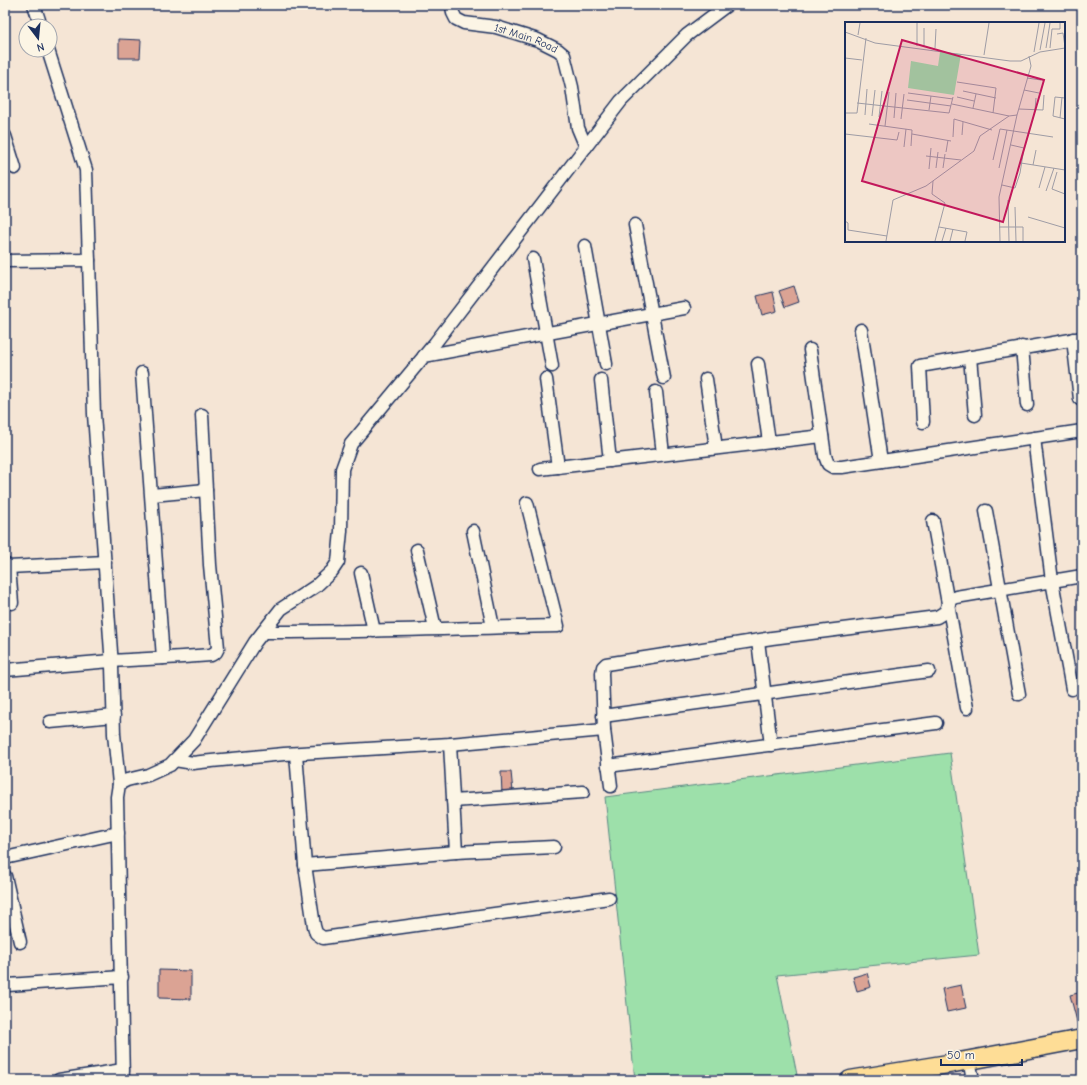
<svg xmlns="http://www.w3.org/2000/svg" width="1087" height="1085" viewBox="0 0 1087 1085" font-family="'Comic Neue',sans-serif">
<style>
.green{fill:#9de0aa;stroke:#5c8884}
.building{fill:#dba394;stroke:#1b2f5e}
.lines{fill:none;stroke-linecap:round;stroke-linejoin:round}
.minor-casing{stroke:#1b2f5e;stroke-width:15}
.primary-casing{stroke:#1b2f5e;stroke-width:21}
.minor{stroke:#fcf5e5;stroke-width:12}
.primary{stroke:#fedd96;stroke-width:18}
.labels{text-anchor:middle;stroke-width:3;stroke-linejoin:round;paint-order:stroke}
.street-label{font-size:11px;fill:#1b2f5e;stroke:#fcf5e5}
.inset-road{fill:none;stroke:#9e9ca5;stroke-width:1}
.view{fill:#c2185b;fill-opacity:0.15;stroke:#c2185b;stroke-width:2}
.inset-edge{fill:none;stroke:#1b2f5e;stroke-width:2}
</style>
<rect width="100%" height="100%" fill="#f5e5d5"/>
<filter id="ink" filterUnits="userSpaceOnUse"><feTurbulence type="fractalNoise" baseFrequency=".025" numOctaves="2"/><feDisplacementMap in="SourceGraphic" scale="8" xChannelSelector="R" yChannelSelector="G"/><feConvolveMatrix kernelMatrix="1 2 1 2 8 2 1 2 1" color-interpolation-filters="sRGB"/></filter>
<g filter="url(#ink)">
<path class="green" d="M 950,753 L 979,955 L 777,975 L 797,1075 L 770,1080 L 635,1080 L 605,797 Z"/>
<g class="building">
<path d="M 119,39 L 141,40 L 140,58 L 119,58 Z"/>
<path d="M 794,286 L 799,302 L 785,307 L 779,291 Z"/>
<path d="M 773,292 L 777,311 L 762,315 L 757,296 Z"/>
<path d="M 501,772 L 511,772 L 513,792 L 502,793 Z"/>
<path d="M 159,970 L 191,971 L 191,999 L 159,998 Z"/>
<path d="M 867,973 L 871,987 L 857,991 L 853,977 Z"/>
<path d="M 961,985 L 966,1008 L 947,1012 L 942,989 Z"/>
<path d="M 1082,992 L 1082,1029 L 1079,1029 L 1070,995 Z"/>
</g>
<g class="lines">
<g class="minor-casing">
<g id="minor">
<path d="M 34,5 L 41,26"/>
<path id="s1" d="M 452,5 L 453,13 L 456,19 L 464,23 L 496,27 L 538,40 L 558,50 L 564,55 L 572,87 L 578,128 L 586,147"/>
<path d="M 48,50 L 86,170 L 94,414 L 112,666 L 114,734 L 119,784"/>
<path d="M 5,136 L 15,168"/>
<path d="M 635,225 L 664,378"/>
<path d="M 585,246 L 606,364"/>
<path d="M 533,259 L 552,366"/>
<path d="M 5,261 L 89,260"/>
<path d="M 861,330 L 881,461"/>
<path d="M 1073,339 L 1080,399"/>
<path d="M 1022,347 L 1027,405"/>
<path d="M 810,350 L 825,456 L 828,464 L 833,467 L 842,467 L 1082,431"/>
<path d="M 424,356 L 684,308"/>
<path d="M 970,357 L 975,415"/>
<path d="M 758,364 L 769,442"/>
<path d="M 142,373 L 163,658"/>
<path d="M 546,379 L 558,467"/>
<path d="M 706,379 L 716,448"/>
<path d="M 601,380 L 610,461"/>
<path d="M 656,392 L 663,454"/>
<path d="M 923,422 L 920,366 L 1082,338"/>
<path d="M 1034,438 L 1052,581 L 1072,689"/>
<path d="M 540,469 L 822,436"/>
<path d="M 152,495 L 206,490"/>
<path d="M 986,511 L 1019,694"/>
<path d="M 933,521 L 967,708"/>
<path d="M 473,531 L 493,627"/>
<path d="M 417,550 L 435,628"/>
<path d="M 5,564 L 9,567 L 105,562"/>
<path d="M 9,567 L 12,603"/>
<path d="M 361,573 L 374,631"/>
<path d="M 263,632 C 361,632 459,628 558,626 L 527,503"/>
<path d="M 758,641 L 771,745"/>
<path d="M 5,670 L 111,661 L 183,657 L 211,655 L 216,652 L 218,648 L 210,565 L 202,415"/>
<path d="M 603,716 L 929,671"/>
<path d="M 50,722 L 114,716"/>
<path d="M 450,744 L 456,852"/>
<path d="M 296,754 L 305,865 L 314,926 L 316,933 L 323,938 L 609,898"/>
<path d="M 175,760 L 193,763 L 201,762 L 284,754 L 450,744 L 604,730"/>
<path d="M 608,766 L 936,723"/>
<path d="M 611,786 L 604,730 L 602,673 L 603,667 L 606,664 L 772,638 L 937,617 L 945,612 L 951,599 L 956,597 L 1082,576"/>
<path d="M 453,801 L 583,792"/>
<path d="M 5,858 L 118,833"/>
<path d="M 305,865 L 456,852 L 554,847"/>
<path d="M 5,876 L 20,942"/>
<path d="M 8,985 L 122,977"/>
<path d="M 971,1070 L 973,1080"/>
<path d="M 918,1079 L 919,1080"/>
<path d="M 59,1080 L 123,1070"/>
<path d="M 123,1080 L 117,797 L 119,784 L 127,780 L 148,775 L 170,765 L 194,740 L 255,642 L 281,609 L 316,586 L 332,571 L 338,562 L 341,531 L 342,469 L 351,444 L 435,343 L 621,101 L 687,35 L 727,5"/>
</g>
</g>
<g class="primary-casing">
<path id="primary" d="M 850,1080 L 954,1063 L 1082,1039"/>
</g>
<use href="#minor" class="minor"/>
<use href="#primary" class="primary"/>
</g>
</g>
<g class="labels">
<g class="street-label">
<text dy="4" stroke="none"><textPath href="#s1" startOffset="88">1st Main Road</textPath></text>
</g>
</g>
<g transform="translate(845 22)">
<rect width="220" height="220" fill="#f5e5d5"/>
<path d="M 95,30 L 116,32 L 109,73 L 63,66 L 66,39 L 93,44 Z" fill="#9de0aa"/>
<path class="inset-road" d="M 0,10 L 30,21 L 165,39 L 176,39 L 195,30 L 220,26M 212,12 L 218,11 L 220,25M 13,13 L 15,1M 72,24 L 72,1M 79,25 L 79,6M 90,26 L 91,7M 201,26 L 205,1M 205,26 L 207,7 L 215,7 L 215,1M 195,28 L 200,1M 189,30 L 194,1M 139,33 L 144,1M 0,36 L 17,38M 182,56 L 196,58M 112,60 L 151,66 L 148,91M 179,68 L 194,71M 118,69 L 151,76M 63,71 L 108,77M 112,75 L 129,79M 220,76 L 210,75 L 208,94 L 220,97M 62,78 L 106,84M 12,81 L 104,91 L 108,75M 107,82 L 164,94 L 172,93 L 186,44 L 184,34M 128,86 L 131,72M 174,87 L 198,88 L 199,73M 84,88 L 86,74M 190,88 L 191,76M 0,91 L 12,91 L 21,16M 20,93 L 22,67M 27,94 L 30,68M 34,95 L 37,69M 49,96 L 51,71M 215,96 L 217,75M 56,97 L 59,72M 24,102 L 67,108 L 66,124M 40,104 L 44,70M 0,112 L 52,118 L 54,110M 67,112 L 106,119M 117,113 L 118,100M 108,115 L 109,97 L 147,108M 59,125 L 61,107M 101,130 L 103,118M 81,134 L 116,138M 148,138 L 155,107 L 208,115M 176,141 L 220,148M 188,143 L 191,128M 91,146 L 93,130M 98,146 L 100,132M 154,146 L 162,108M 84,147 L 86,126M 212,150 L 207,167 L 220,172M 88,159 L 87,172 L 100,181 L 90,219M 157,163 L 170,166 L 175,151 L 179,126 L 166,123M 194,166 L 200,145M 201,169 L 209,146M 163,178 L 164,219M 170,185 L 171,219M 183,195 L 220,206M 0,199 L 3,201 L 3,208 L 42,214M 94,205 L 122,210 L 120,219M 154,205 L 178,205 L 178,219M 41,219 L 48,178 L 81,164 L 129,129 L 135,114 L 164,94M 97,219 L 101,206M 105,219 L 108,207M 155,219 L 154,175 L 172,93"/>
<path class="view" d="M 57,18 L 199,58 L 158,200 L 17,159 Z"/>
<rect width="220" height="220" class="inset-edge"/>
</g>
<rect width="1087" height="1085" fill="none" stroke="#fcf5e5" stroke-width="20"/>
<rect x="10" y="10" width="1067" height="1065" fill="none" stroke="#1b2f5e" stroke-width="1.5" filter="url(#ink)"/>
<g transform="translate(38 38) rotate(164)"><circle r="19" fill="#fcf5e5" stroke="#a2a6af"/>
<path d="M0-3L7 15L0 10L-7 15Z" fill="#1b2f5e"/>
<text y="-6" font-size="11" font-weight="bold" text-anchor="middle" fill="#1b2f5e">N</text>
</g>
<path d="M941 1059v6h81v-6" fill="none" stroke="#1b2f5e" stroke-width="2"/>
<text x="947" y="1059" font-size="12" fill="#1b2f5e" stroke="#fcf5e5" stroke-width="3" paint-order="stroke">50 m</text>
</svg>
